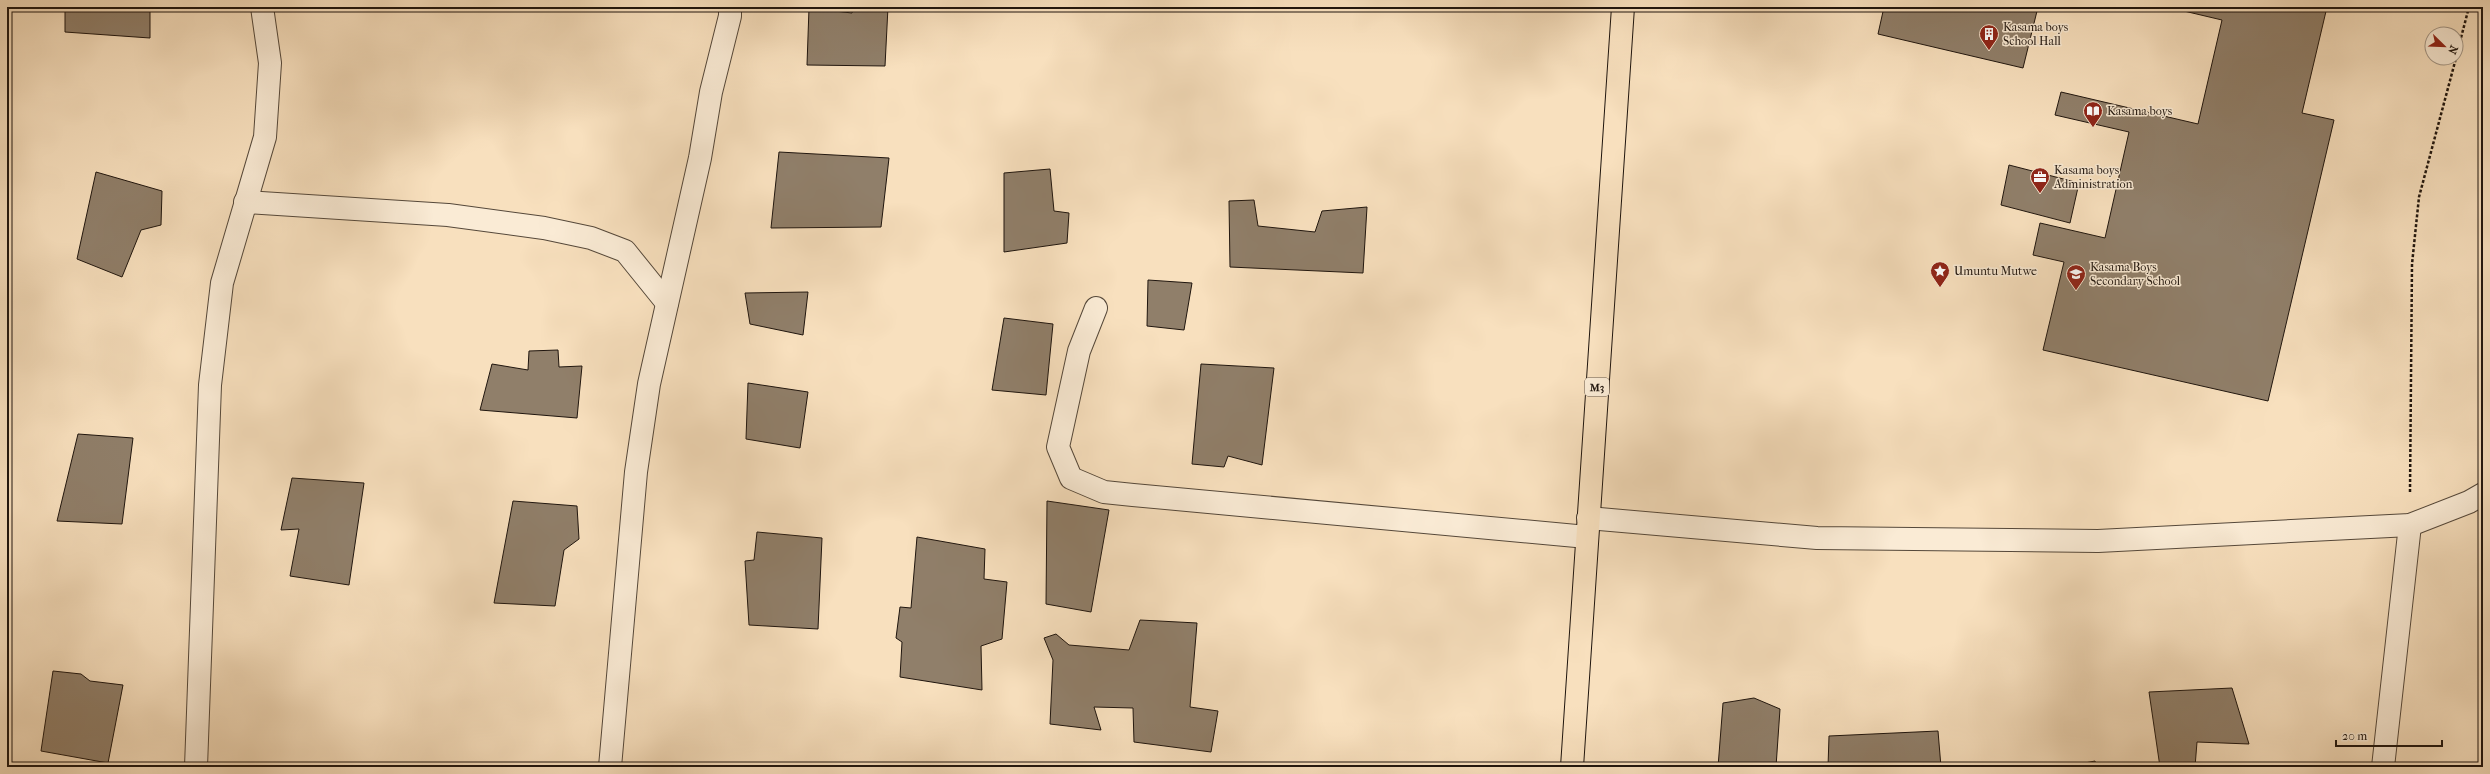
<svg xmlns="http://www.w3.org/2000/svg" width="2490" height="774" viewBox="0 0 2490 774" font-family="'IM FELL French Canon',serif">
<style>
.building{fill:#907f6a;stroke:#1f150e}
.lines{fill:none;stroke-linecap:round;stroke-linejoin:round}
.street-casing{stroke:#55483a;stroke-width:24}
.primary-casing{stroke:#1f150e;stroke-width:24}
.path{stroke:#1f150e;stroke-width:2.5;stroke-dasharray:3 2;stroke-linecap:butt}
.street{stroke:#faebd5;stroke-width:22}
.primary{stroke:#f8e0be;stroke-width:22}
.labels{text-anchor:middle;stroke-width:3;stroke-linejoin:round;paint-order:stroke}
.shield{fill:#faebd5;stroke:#61554a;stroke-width:1}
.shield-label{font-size:11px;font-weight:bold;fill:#1f150e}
.poi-label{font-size:12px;fill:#1f150e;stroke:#faebd5;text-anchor:start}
</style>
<rect width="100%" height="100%" fill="#f8e0be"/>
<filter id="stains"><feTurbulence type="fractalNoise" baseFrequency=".005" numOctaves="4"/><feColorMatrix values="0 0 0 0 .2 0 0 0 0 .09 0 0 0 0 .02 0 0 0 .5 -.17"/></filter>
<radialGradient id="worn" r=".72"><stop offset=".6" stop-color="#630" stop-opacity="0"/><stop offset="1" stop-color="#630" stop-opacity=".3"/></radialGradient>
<g class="building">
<path d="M 65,7 L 150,7 L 150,38 L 65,32 Z"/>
<path d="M 853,7 L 888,7 L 885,66 L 807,65 L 809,8 L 852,13 Z"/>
<path d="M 1884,7 L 2038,7 L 2023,68 L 1878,34 Z"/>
<path d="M 2167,7 L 2327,7 L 2302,113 L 2334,120 L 2268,401 L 2043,350 L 2064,262 L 2033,255 L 2040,223 L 2105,238 L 2129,132 L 2055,115 L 2061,92 L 2198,124 L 2222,20 Z"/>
<path d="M 779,152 L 889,158 L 881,227 L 771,228 Z"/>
<path d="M 2009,165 L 2079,183 L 2070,223 L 2001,205 Z"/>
<path d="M 1050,169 L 1054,211 L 1069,213 L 1067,243 L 1004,252 L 1004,173 Z"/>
<path d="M 96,172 L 162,191 L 161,225 L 141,230 L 122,277 L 77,259 Z"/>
<path d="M 1254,200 L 1258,226 L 1315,232 L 1322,211 L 1367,207 L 1363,273 L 1230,267 L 1229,201 Z"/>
<path d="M 1148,280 L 1192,283 L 1184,330 L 1147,326 Z"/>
<path d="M 808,292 L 803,335 L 750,324 L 745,293 Z"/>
<path d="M 1004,318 L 1053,324 L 1046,395 L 992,390 Z"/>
<path d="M 558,350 L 559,367 L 582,366 L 577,418 L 480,410 L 492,364 L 528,370 L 529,351 Z"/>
<path d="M 1201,364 L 1274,368 L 1262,465 L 1228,456 L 1224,467 L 1192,464 Z"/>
<path d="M 748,383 L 808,392 L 800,448 L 746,439 Z"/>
<path d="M 78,434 L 133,438 L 122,524 L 57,521 Z"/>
<path d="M 292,478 L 364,483 L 349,585 L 290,576 L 299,529 L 281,530 Z"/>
<path d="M 513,501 L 577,506 L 579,539 L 564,550 L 555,606 L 494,603 Z"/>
<path d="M 1047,501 L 1109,510 L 1091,612 L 1046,604 Z"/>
<path d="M 757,532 L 822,538 L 818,629 L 749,625 L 745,561 L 754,560 Z"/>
<path d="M 917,537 L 985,549 L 984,579 L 1007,582 L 1002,639 L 981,646 L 982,690 L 900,677 L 902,642 L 896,638 L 900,607 L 911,608 Z"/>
<path d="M 1140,620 L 1197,623 L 1190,707 L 1218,711 L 1211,752 L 1134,742 L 1133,708 L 1094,707 L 1101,730 L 1050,724 L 1053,660 L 1044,638 L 1056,634 L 1069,645 L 1129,650 Z"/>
<path d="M 53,671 L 81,674 L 90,681 L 123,685 L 108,763 L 41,751 Z"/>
<path d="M 2232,688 L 2249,744 L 2197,742 L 2195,767 L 2160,767 L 2149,692 Z"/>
<path d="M 1754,698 L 1780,709 L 1776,767 L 1718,767 L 1723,703 Z"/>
<path d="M 1938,731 L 1941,767 L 1828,767 L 1829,736 Z"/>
<path d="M 2095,761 L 2097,767 L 2064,767 Z"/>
</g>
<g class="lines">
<g class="street-casing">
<g id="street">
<path d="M 245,202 L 448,215 L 544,228 L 591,238 L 625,251 L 667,303"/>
<path d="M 1096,308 L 1079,351 L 1058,447 L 1071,478 L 1104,492 L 1133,495 L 1587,537"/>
<path d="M 1588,518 L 1817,538 L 2098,541 L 2410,525 L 2469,502 L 2483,494"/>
<path d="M 196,767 L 210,385 L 222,283 L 265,137 L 270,63 L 262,7"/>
<path d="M 610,767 L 636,472 L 649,384 L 700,158 L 711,92 L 730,16 L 730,7"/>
<path d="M 2383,767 L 2410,525"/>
</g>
</g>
<g class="primary-casing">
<path id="primary" d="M 1572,767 L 1623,7"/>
</g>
<g class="path">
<path d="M 2456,57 L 2469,7"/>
<path d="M 2410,492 L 2412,264 L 2419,197 L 2456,58"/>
</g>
<use href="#street" class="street"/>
<use href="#primary" class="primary"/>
</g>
<defs>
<g id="building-pin" transform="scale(1)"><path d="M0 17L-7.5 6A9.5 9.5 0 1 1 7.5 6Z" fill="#8f2418" stroke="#faebd5"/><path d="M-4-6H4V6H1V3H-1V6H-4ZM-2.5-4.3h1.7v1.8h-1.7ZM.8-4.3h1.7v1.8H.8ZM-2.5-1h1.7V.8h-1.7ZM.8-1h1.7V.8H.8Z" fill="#fff"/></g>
<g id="library-pin" transform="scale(1)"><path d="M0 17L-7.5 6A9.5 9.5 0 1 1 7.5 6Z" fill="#8f2418" stroke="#faebd5"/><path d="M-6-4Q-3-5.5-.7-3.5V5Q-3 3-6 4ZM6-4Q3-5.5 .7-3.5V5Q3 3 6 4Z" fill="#fff"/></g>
<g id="office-pin" transform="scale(1)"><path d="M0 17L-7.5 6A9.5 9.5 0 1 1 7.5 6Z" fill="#8f2418" stroke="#faebd5"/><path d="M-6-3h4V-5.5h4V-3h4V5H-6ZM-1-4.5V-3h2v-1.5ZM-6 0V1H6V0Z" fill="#fff"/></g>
<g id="sight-pin" transform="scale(1)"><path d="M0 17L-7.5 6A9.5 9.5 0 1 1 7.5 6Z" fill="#8f2418" stroke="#faebd5"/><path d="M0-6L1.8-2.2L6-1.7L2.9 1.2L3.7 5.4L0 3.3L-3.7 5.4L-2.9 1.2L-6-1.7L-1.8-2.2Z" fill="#fff"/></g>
<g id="school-pin" transform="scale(1)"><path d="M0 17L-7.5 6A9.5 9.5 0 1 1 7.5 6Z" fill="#8f2418" stroke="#faebd5"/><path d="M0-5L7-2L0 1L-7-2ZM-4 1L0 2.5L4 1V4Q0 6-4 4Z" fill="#fff"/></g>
</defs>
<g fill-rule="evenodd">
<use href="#building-pin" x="1989" y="34"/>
<use href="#library-pin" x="2093" y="111"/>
<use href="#office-pin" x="2040" y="177"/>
<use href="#sight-pin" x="1940" y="271"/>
<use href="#school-pin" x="2076" y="274"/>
</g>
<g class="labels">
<rect class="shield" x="1585" y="378" width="24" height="18" rx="3"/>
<g class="shield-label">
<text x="1597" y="391">M3</text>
</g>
<g class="poi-label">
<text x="2003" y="31">Kasama boys<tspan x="2003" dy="14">School Hall</tspan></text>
<text x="2107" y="115">Kasama boys</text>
<text x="2054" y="174">Kasama boys<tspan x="2054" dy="14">Administration</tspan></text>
<text x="2090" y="271">Kasama Boys<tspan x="2090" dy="14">Secondary School</tspan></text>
<text x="1954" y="275">Umuntu Mutwe</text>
</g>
</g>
<rect width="2490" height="774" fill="none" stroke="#f8e0be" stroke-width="24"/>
<rect x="8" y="8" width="2474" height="758" fill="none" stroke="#1f150e" stroke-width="2"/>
<rect x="12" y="12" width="2466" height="750" fill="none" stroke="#1f150e"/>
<g transform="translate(2444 46) rotate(113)"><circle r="19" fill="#faebd5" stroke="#a29585"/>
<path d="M0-3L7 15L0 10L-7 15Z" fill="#8f2418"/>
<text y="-6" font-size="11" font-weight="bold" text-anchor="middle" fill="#1f150e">N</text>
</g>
<path d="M2336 740v6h106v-6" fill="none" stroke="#1f150e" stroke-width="2"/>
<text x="2342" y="740" font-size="12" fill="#1f150e" stroke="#faebd5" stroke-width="3" paint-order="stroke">20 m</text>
<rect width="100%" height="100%" filter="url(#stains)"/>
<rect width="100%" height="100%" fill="url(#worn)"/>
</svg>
